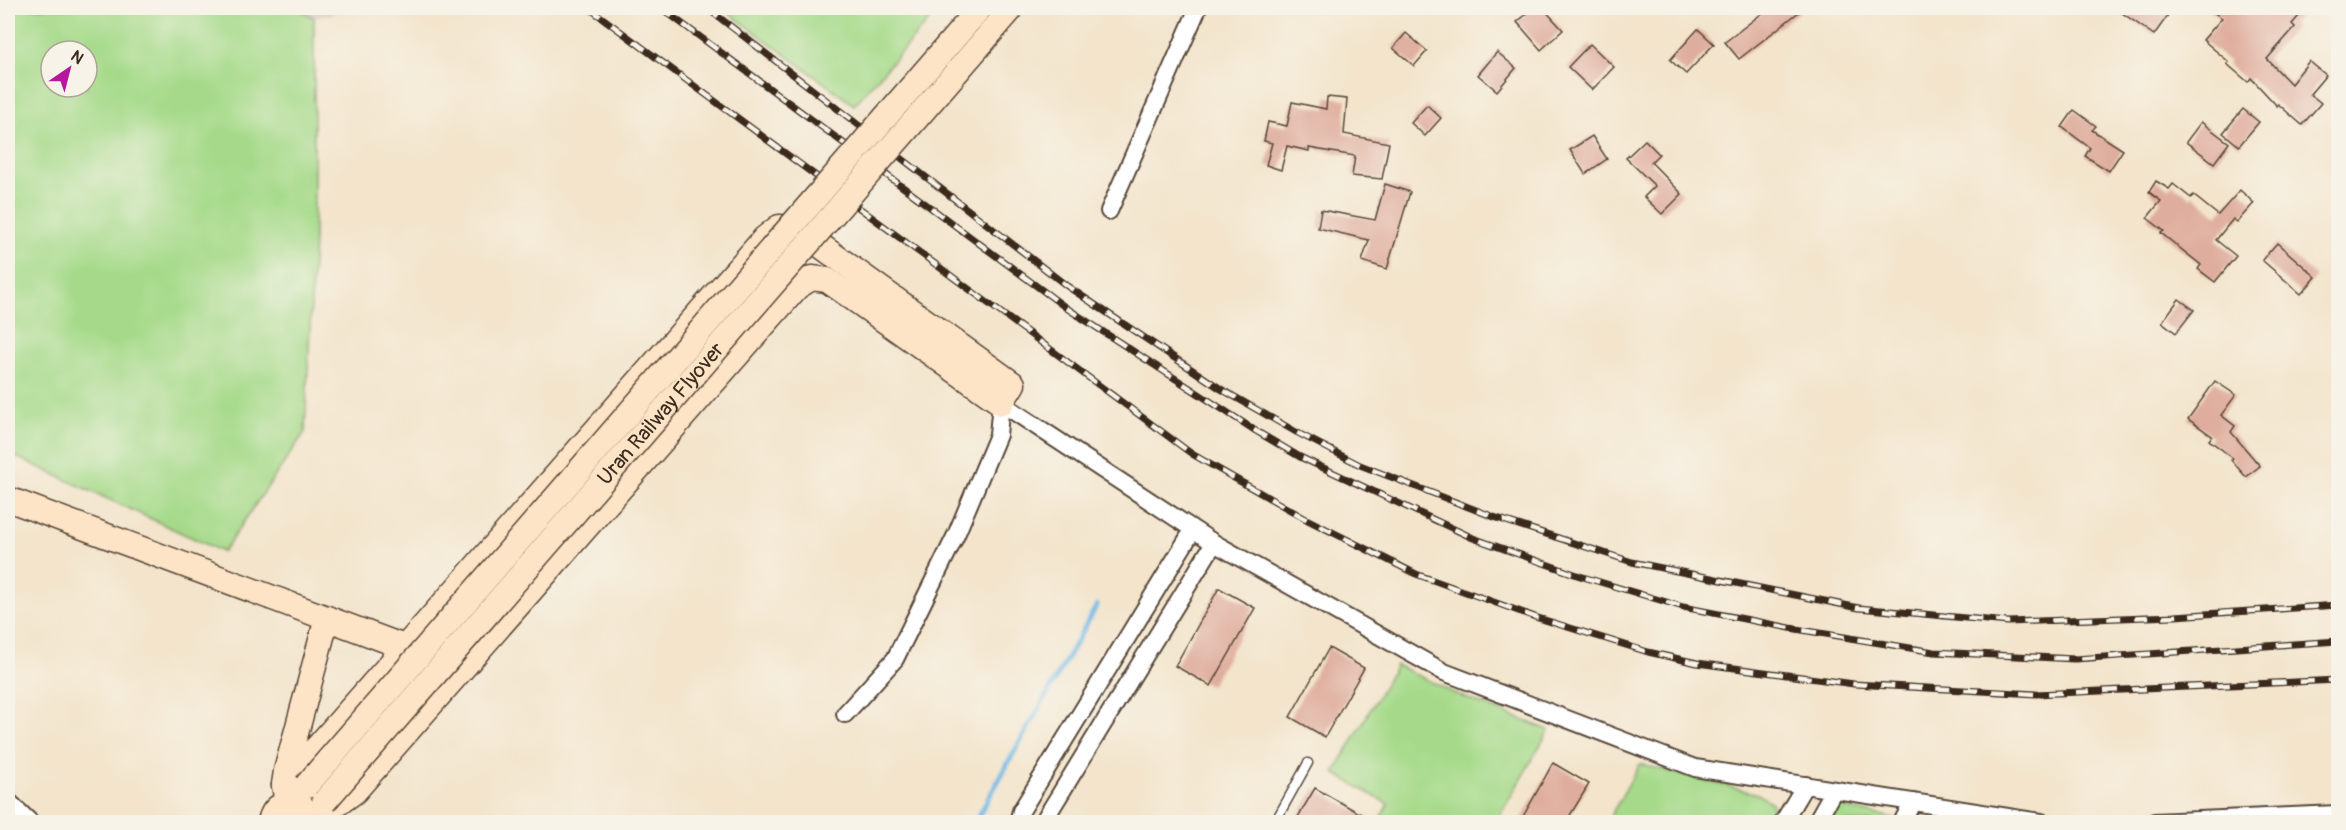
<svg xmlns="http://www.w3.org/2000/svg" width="2346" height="830" viewBox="0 0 2346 830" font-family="Pangolin,sans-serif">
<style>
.industrial{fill:#cec2b9}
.green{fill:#a6da8a;stroke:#708254;stroke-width:1.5;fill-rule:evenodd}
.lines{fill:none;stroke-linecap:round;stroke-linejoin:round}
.stream{stroke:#6cb8e5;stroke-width:5}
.building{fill:#dfad9d}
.lane-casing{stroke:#574638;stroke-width:11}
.street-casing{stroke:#574638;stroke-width:20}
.secondary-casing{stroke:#574638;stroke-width:27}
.lane{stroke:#fff;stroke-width:8}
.street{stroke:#fff;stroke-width:16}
.secondary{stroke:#fee4c6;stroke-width:24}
.rail-casing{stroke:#3b2a1e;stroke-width:7}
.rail{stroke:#f7f3e8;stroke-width:4.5;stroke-dasharray:14;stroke-linecap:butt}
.secondary-bridge-casing{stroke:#574638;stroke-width:27;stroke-linecap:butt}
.secondary-bridge{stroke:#fee4c6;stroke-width:24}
.labels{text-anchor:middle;stroke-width:4.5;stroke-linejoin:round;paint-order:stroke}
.street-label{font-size:21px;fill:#3b2a1e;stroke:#f7f3e8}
</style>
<rect width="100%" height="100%" fill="#f7f3e8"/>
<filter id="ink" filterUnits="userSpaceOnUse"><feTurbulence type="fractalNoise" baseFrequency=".0167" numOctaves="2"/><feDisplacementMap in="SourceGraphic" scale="12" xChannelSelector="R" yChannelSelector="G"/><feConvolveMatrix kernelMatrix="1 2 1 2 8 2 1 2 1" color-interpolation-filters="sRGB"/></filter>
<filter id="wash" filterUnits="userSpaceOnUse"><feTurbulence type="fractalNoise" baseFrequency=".008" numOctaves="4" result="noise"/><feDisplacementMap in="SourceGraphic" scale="24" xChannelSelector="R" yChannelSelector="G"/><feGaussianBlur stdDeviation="1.35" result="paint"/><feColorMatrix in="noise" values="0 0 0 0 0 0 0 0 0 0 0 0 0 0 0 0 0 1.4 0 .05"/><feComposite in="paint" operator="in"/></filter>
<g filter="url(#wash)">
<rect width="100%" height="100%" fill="#f3e4cb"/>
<path class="industrial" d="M 298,8 L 358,8 L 314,18 Z"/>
<g class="green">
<path d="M 8,8 L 298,8 L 314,18 L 314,239 L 305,432 L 223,552 L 8,453 ZM 51,51 L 87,51 L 87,87 L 51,87 Z"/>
<path d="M 722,8 L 940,8 L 854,105 Z"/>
<path d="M 1396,665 L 1458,695 L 1549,730 L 1496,822 L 1378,822 L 1388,804 L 1334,773 Z"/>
<path d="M 1640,764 L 1758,794 L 1772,803 L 1773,816 L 1771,822 L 1607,822 Z"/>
<path d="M 1840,807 L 1894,818 L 1892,822 L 1831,822 Z"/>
</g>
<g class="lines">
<path class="stream" d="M 975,822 L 1097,605"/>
</g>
<g id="blocks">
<g class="building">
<path d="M 1534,8 L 1543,8 L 1563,30 L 1541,50 L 1517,22 Z"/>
<path d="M 1769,8 L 1804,8 L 1739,59 L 1725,42 Z"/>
<path d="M 2115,8 L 2173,8 L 2154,35 Z"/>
<path d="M 2207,8 L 2306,8 L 2292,24 L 2295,27 L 2267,59 L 2291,84 L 2309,61 L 2326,75 L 2310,94 L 2321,103 L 2302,125 L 2278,104 L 2277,106 L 2251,78 L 2248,82 L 2227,64 L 2229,62 L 2203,40 L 2222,18 Z"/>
<path d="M 1698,29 L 1714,44 L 1686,74 L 1670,60 Z"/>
<path d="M 1406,33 L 1427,51 L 1414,66 L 1393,48 Z"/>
<path d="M 1590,44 L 1614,67 L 1592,90 L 1568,67 Z"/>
<path d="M 1497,52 L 1516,68 L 1497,91 L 1478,75 Z"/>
<path d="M 1327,97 L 1347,99 L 1344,134 L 1389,143 L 1382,179 L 1352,176 L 1355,156 L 1309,148 L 1309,151 L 1287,146 L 1281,170 L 1266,165 L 1272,143 L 1264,141 L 1268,122 L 1287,126 L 1292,102 L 1326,109 Z"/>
<path d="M 1427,105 L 1441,118 L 1425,136 L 1411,123 Z"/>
<path d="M 2243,109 L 2259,122 L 2239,146 L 2223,133 Z"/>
<path d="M 2074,110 L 2096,126 L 2092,130 L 2123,150 L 2109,171 L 2085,156 L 2090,148 L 2062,127 Z"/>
<path d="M 2201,122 L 2229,143 L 2214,163 L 2186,142 Z"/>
<path d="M 1592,136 L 1607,159 L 1585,174 L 1570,150 Z"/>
<path d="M 1645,140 L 1659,154 L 1651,162 L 1682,194 L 1662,214 L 1644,197 L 1655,186 L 1626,158 Z"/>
<path d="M 2156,181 L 2169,189 L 2173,184 L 2191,198 L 2193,195 L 2218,215 L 2240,190 L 2254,203 L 2237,222 L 2233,219 L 2216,240 L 2236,256 L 2215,282 L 2198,269 L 2201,265 L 2161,233 L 2164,231 L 2147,218 L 2161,201 L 2149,192 Z"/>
<path d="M 1385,184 L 1410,192 L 1387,269 L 1362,261 L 1369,240 L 1318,228 L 1321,210 L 1375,220 Z"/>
<path d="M 2277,243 L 2316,277 L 2301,294 L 2262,260 Z"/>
<path d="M 2179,299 L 2194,310 L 2176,333 L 2162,322 Z"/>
<path d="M 2215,381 L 2236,395 L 2221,415 L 2235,426 L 2231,432 L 2260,466 L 2246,477 L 2231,460 L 2233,458 L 2209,440 L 2212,436 L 2188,419 Z"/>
<path d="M 1219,588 L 1255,608 L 1211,686 L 1175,666 Z"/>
<path d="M 1329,648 L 1364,668 L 1325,737 L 1290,717 Z"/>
<path d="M 1553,763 L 1589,784 L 1566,822 L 1520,822 Z"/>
<path d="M 1315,788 L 1375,822 L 1295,822 Z"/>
</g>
</g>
</g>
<g filter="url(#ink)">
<use href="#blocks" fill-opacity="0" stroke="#574638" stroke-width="1.5"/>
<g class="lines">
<g class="lane-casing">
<path id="lane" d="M 1275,822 L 1308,763"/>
</g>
<g class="street-casing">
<g id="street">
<path d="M 1109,211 L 1198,8"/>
<path d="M 845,714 L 895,659 L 956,535 L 998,435 L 1001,403 L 1214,543 L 1444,672 L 1695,768 L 2041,822"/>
<path d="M 8,801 L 30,822"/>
<path d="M 1018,822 L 1021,811 L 1193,530"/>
<path d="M 1043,822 L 1214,543"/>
<path d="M 1783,822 L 1805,785"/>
<path d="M 1816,822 L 1834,790"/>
<path d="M 1902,822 L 1913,802"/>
<path d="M 2154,822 L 2338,814"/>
</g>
</g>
<g class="secondary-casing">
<g id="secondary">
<path d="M 8,499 L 404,647"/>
<path d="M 284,785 L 765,238 L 779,227 L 796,228 L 1013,384 L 1001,403 L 827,280 L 812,278 L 797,287 L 354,792 L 312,822"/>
<path d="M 287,803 L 284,785 L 286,771 L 327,618"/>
<path d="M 270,822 C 273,806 286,799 301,805"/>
</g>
</g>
<use href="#lane" class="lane"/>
<use href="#street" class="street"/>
<use href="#secondary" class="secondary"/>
<g class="rail-casing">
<g id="rail">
<path d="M 589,8 L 1192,454 L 1306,519 L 1416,574 L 1535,617 L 1648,652 L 1697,663 L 1854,684 L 2036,694 L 2338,680"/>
<path d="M 661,8 L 1065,307 L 1256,431 L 1300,457 L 1473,538 L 1580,576 L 1683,607 L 1790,628 L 1934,652 L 2075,659 L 2338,641"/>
<path d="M 707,8 L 1067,286 L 1221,389 L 1296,432 L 1360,465 L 1494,517 L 1632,562 L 1859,608 L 2008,622 L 2175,616 L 2338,605"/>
</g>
</g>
<use href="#rail" class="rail"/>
<g class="secondary-bridge-casing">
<g id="secondary-bridge">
<path d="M 306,786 L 980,8"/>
<path id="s1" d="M 324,802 L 1012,8"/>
</g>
</g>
<use href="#secondary-bridge" class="secondary-bridge"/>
</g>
</g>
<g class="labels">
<g class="street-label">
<text dy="7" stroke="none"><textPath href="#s1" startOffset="514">Uran Railway Flyover</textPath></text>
</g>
</g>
<rect width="2346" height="830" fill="none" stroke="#f7f3e8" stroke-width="30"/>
<g transform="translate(69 69) rotate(35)"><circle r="28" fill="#f7f3e8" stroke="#aca397" stroke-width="1.5"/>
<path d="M0-4.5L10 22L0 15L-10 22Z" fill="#b5179e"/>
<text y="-9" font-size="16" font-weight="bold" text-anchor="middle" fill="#3b2a1e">N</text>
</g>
</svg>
